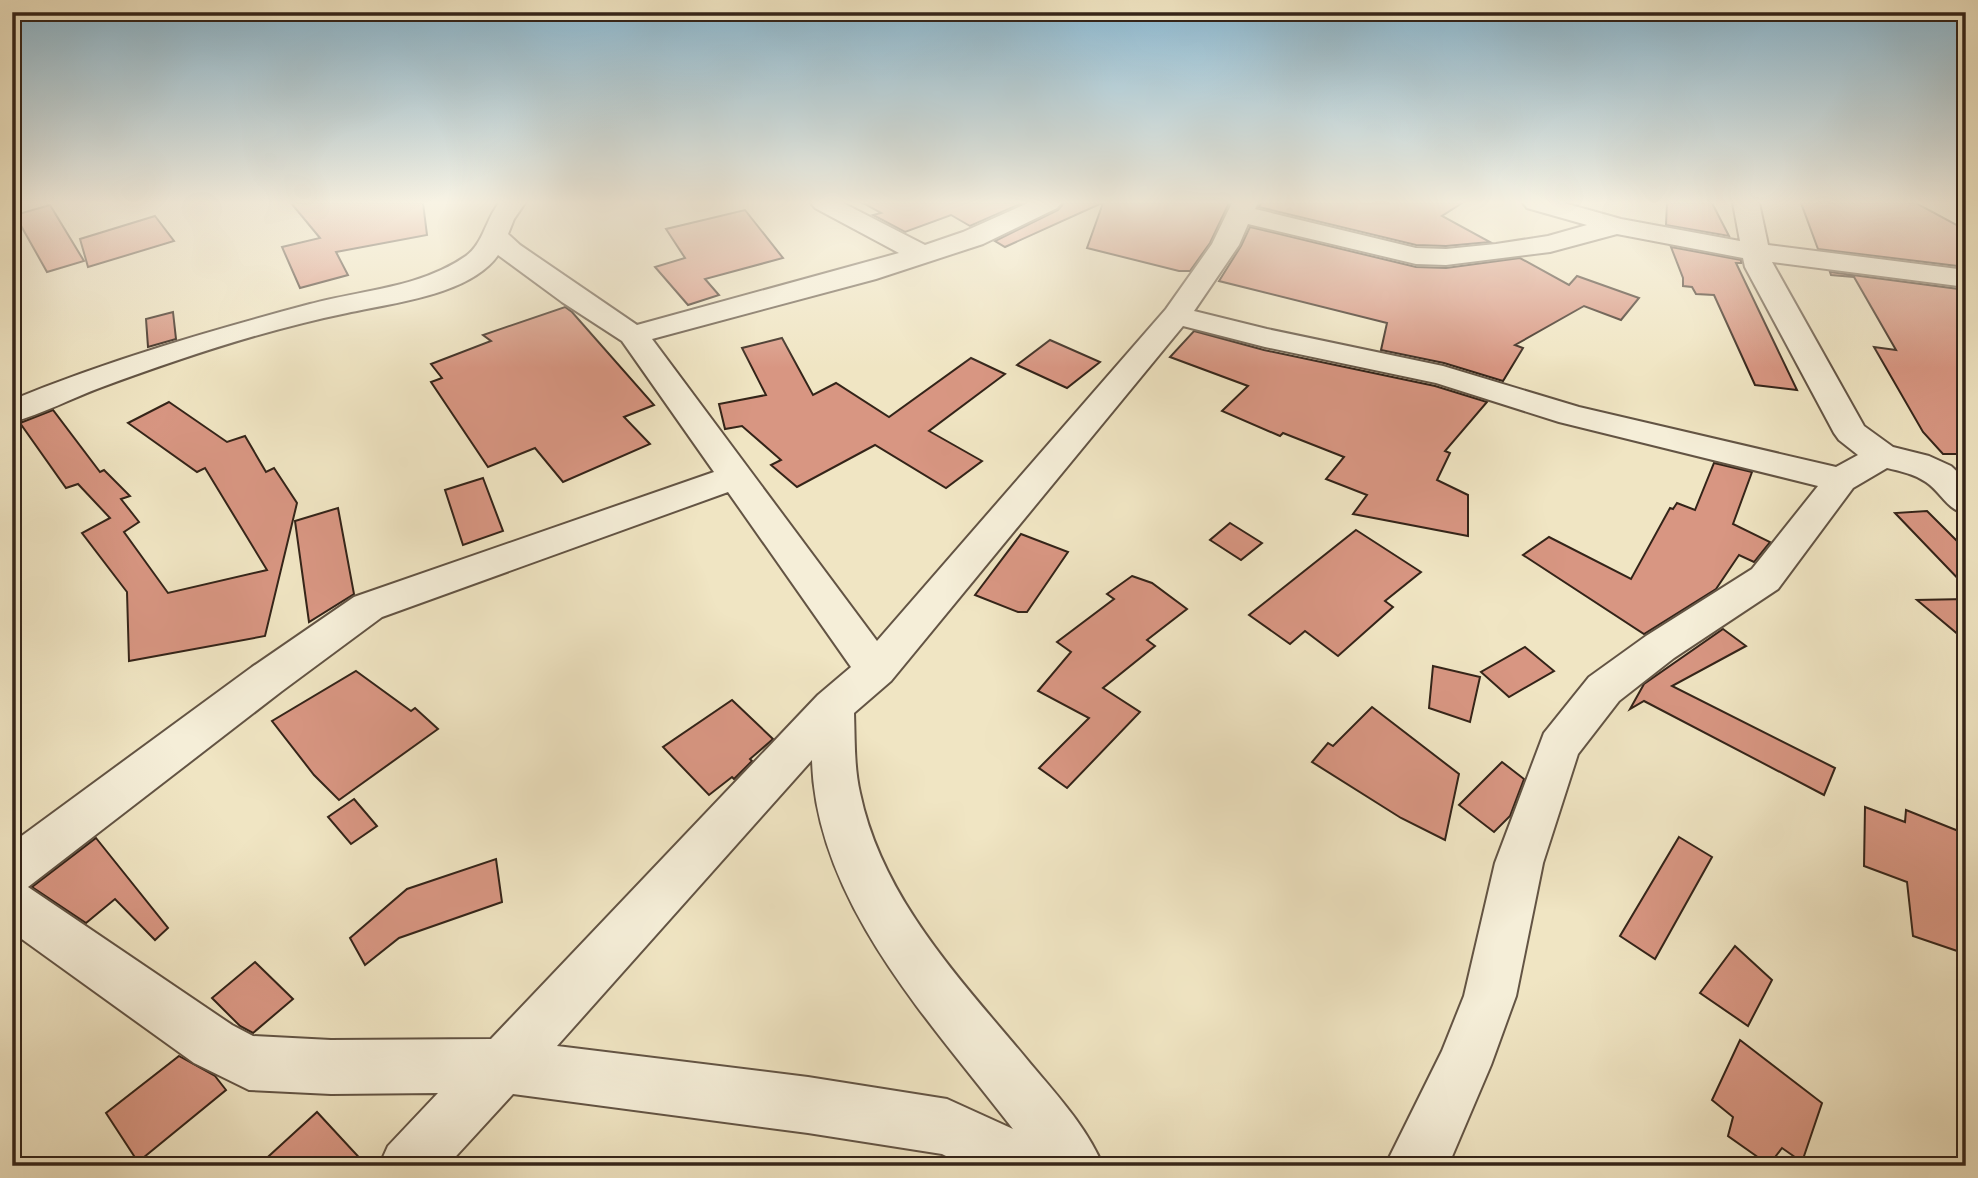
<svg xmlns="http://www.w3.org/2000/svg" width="1978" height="1178" viewBox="0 0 1978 1178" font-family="Vollkorn,serif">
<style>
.building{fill:#d89682;stroke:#342419;stroke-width:2}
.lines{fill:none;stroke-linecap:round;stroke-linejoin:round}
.minor-casing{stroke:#635444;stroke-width:4}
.minor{fill:#f5eed8;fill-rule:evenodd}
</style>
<rect width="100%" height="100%" fill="#f0e5c3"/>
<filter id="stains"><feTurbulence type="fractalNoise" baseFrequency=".00286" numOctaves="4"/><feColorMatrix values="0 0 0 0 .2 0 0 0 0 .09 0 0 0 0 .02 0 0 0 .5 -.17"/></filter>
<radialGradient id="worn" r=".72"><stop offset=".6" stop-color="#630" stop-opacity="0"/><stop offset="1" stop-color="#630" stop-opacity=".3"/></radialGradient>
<g class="building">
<path d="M 291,203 L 423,203 L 427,235 L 336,252 L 348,275 L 300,288 L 282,247 L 320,238 Z"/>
<path d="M 863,203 L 1022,203 L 970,226 L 951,215 L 905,232 L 873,215 L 881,213 Z"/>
<path d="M 1064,203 L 1102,203 L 1005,247 L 995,241 L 1058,210 Z"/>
<path d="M 1103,203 L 1229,203 L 1210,243 L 1190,271 L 1179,271 L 1087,248 Z"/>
<path d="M 1261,203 L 1462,203 L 1442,216 L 1490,242 L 1446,246 L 1416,245 L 1259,207 Z"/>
<path d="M 1667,203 L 1712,203 L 1729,236 L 1666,225 Z"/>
<path d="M 1801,203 L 1916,203 L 1966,230 L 1966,267 L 1818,249 Z"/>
<path d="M 50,205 L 84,261 L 47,272 L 15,215 Z"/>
<path d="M 745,210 L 783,258 L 705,279 L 719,295 L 688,305 L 655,267 L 685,258 L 666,229 Z"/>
<path d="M 155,216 L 174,241 L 88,267 L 80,239 Z"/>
<path d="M 1250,227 L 1416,267 L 1446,268 L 1520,258 L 1569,285 L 1577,276 L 1639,298 L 1621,320 L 1584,306 L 1515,345 L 1523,348 L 1503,381 L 1444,363 L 1381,350 L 1387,323 L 1219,281 L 1241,246 Z"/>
<path d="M 1671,247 L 1741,260 L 1741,263 L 1736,263 L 1797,390 L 1755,385 L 1714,295 L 1696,294 L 1692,287 L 1683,286 L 1683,278 Z"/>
<path d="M 1830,272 L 1966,290 L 1966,454 L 1943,454 L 1923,432 L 1874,347 L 1896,350 L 1854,277 L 1831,275 Z"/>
<path d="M 565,307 L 572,312 L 654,405 L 624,417 L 650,444 L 563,482 L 535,448 L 488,467 L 431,382 L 442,378 L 431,364 L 491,341 L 483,335 Z"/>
<path d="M 173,312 L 176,339 L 148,347 L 146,319 Z"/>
<path d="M 1194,331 L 1264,350 L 1435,386 L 1487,402 L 1445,451 L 1450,453 L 1437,480 L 1468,495 L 1468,536 L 1353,514 L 1367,495 L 1326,479 L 1344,457 L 1283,433 L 1280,436 L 1222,411 L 1248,386 L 1170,357 Z"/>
<path d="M 782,338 L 813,395 L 836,383 L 889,417 L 971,358 L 1005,374 L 929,431 L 982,461 L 946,488 L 875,445 L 797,487 L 771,465 L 781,460 L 742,426 L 725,429 L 719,404 L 766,395 L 742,348 Z"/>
<path d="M 1050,340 L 1100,362 L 1067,388 L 1017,365 Z"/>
<path d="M 169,402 L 227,442 L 245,436 L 266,472 L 274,468 L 297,503 L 265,636 L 129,661 L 127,592 L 82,533 L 110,518 L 78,484 L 66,488 L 20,423 L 53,410 L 100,472 L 104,470 L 130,496 L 121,499 L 139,522 L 124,532 L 168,593 L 267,570 L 205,468 L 197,472 L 128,423 Z"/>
<path d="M 1714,463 L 1752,472 L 1733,524 L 1770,542 L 1754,562 L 1739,555 L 1716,589 L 1644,634 L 1523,555 L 1549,537 L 1631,579 L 1670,508 L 1673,509 L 1677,503 L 1695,510 Z"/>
<path d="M 483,478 L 503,531 L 463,545 L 445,490 Z"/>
<path d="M 338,508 L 354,594 L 309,622 L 295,521 Z"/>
<path d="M 1927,511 L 1966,550 L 1966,587 L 1895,513 Z"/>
<path d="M 1230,523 L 1262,543 L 1241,560 L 1210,540 Z"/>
<path d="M 1356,530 L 1421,572 L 1385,601 L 1393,607 L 1338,656 L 1305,631 L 1290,644 L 1249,615 Z"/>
<path d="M 1021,534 L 1068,552 L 1027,612 L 1018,612 L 975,595 Z"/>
<path d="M 1132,576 L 1152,583 L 1187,609 L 1147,640 L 1155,646 L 1103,688 L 1140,712 L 1067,788 L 1039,768 L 1089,718 L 1038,691 L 1071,652 L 1057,642 L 1114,599 L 1107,594 Z"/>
<path d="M 1966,599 L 1966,641 L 1917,600 Z"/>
<path d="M 1723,629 L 1746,646 L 1672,686 L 1835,768 L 1824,795 L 1644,701 L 1630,709 L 1644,684 Z"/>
<path d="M 1525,647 L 1554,671 L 1509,697 L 1481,672 Z"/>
<path d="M 1433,666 L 1480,677 L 1470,722 L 1429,708 Z"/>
<path d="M 356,671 L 411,711 L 415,708 L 438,729 L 339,800 L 314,775 L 272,721 Z"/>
<path d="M 732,700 L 773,739 L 750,759 L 752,761 L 734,779 L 732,777 L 709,795 L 663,747 Z"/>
<path d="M 1372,707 L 1459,774 L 1445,840 L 1401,818 L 1312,762 L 1328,743 L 1333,746 Z"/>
<path d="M 1502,762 L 1524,779 L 1510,816 L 1494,832 L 1459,805 Z"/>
<path d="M 354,799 L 377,826 L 351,844 L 328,817 Z"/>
<path d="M 1865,807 L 1905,822 L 1906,810 L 1966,834 L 1966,954 L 1913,936 L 1907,882 L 1864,866 Z"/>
<path d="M 1679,837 L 1712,857 L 1655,959 L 1620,936 Z"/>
<path d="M 96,838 L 168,928 L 155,940 L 115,899 L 86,923 L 32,887 Z"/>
<path d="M 496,859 L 502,902 L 399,938 L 365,965 L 350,938 L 407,889 Z"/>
<path d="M 1735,946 L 1772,980 L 1748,1026 L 1700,993 Z"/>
<path d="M 255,962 L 293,999 L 253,1033 L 240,1026 L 212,998 Z"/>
<path d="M 1740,1040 L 1822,1103 L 1802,1162 L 1782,1148 L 1769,1165 L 1728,1136 L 1733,1117 L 1712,1100 Z"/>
<path d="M 179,1056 L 215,1076 L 226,1090 L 138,1162 L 106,1113 Z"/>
<path d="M 317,1112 L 367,1166 L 258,1166 Z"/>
</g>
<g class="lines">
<g class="minor-casing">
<path id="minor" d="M 499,203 L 525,203 L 514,219 L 508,234 L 520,245 L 637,325 L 899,253 L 815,208 L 811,203 L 843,203 L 925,245 L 963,232 L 1028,203 L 1061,203 L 1057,208 L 983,244 L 876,279 L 652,339 L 877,641 L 1166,309 L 1212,244 L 1232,203 L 1258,203 L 1255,209 L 1416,248 L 1446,249 L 1496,244 L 1548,236 L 1587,225 L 1527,208 L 1523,203 L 1564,203 L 1621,219 L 1740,241 L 1733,203 L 1759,203 L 1768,245 L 1966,270 L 1966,287 L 1772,262 L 1864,426 L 1893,447 L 1929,456 L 1951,466 L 1966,480 L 1966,514 C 1946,509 1941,492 1926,482 C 1914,474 1900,471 1887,468 L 1853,488 L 1778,589 L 1674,658 L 1619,701 L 1578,754 L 1543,863 L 1516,996 L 1491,1065 L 1448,1166 L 1385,1166 L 1442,1051 L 1464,996 L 1495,863 L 1544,733 L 1589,677 L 1646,636 L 1752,569 L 1818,486 L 1559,422 L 1436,383 L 1265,347 L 1183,326 L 891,681 L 854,713 C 855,740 854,767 860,793 C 882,898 959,978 1025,1057 C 1053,1091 1086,1125 1103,1166 L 966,1166 L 942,1154 L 808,1133 L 513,1094 L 447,1166 L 379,1166 L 388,1146 L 438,1093 L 331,1094 L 249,1090 L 194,1063 L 12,932 L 12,843 L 252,667 L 354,597 L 714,472 L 622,341 L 562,302 L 498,255 C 470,295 392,303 347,313 C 264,330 181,358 102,387 C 72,398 43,414 12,422 L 12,400 C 109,360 209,331 310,304 C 362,290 420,288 466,256 C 483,244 486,219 499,203 ZM 1248,224 L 1416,264 L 1446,265 L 1550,252 L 1617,234 L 1743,258 L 1745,267 L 1834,433 L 1839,440 L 1858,455 L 1836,467 L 1579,407 L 1443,366 L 1267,329 L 1194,311 L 1239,245 ZM 728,492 L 851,667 L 818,695 L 491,1039 L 331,1040 L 253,1036 L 232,1025 L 28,887 L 282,691 L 382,617 ZM 812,760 C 816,903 931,1022 1013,1129 L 947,1099 L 808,1077 L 557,1046 Z"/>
</g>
<use href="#minor" class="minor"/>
</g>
<linearGradient id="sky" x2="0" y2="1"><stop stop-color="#89b8d2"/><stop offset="0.55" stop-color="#f8f3e4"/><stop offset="1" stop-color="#f8f3e4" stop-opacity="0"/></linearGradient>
<rect width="1978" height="368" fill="url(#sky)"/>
<rect width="1978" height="1178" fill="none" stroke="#f0e5c3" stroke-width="42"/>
<rect x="14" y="14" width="1950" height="1150" fill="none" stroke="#342419" stroke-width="3.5"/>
<rect x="21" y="21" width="1936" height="1136" fill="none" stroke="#342419" stroke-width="2"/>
<rect width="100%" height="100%" filter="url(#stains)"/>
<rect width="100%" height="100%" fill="url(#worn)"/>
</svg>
